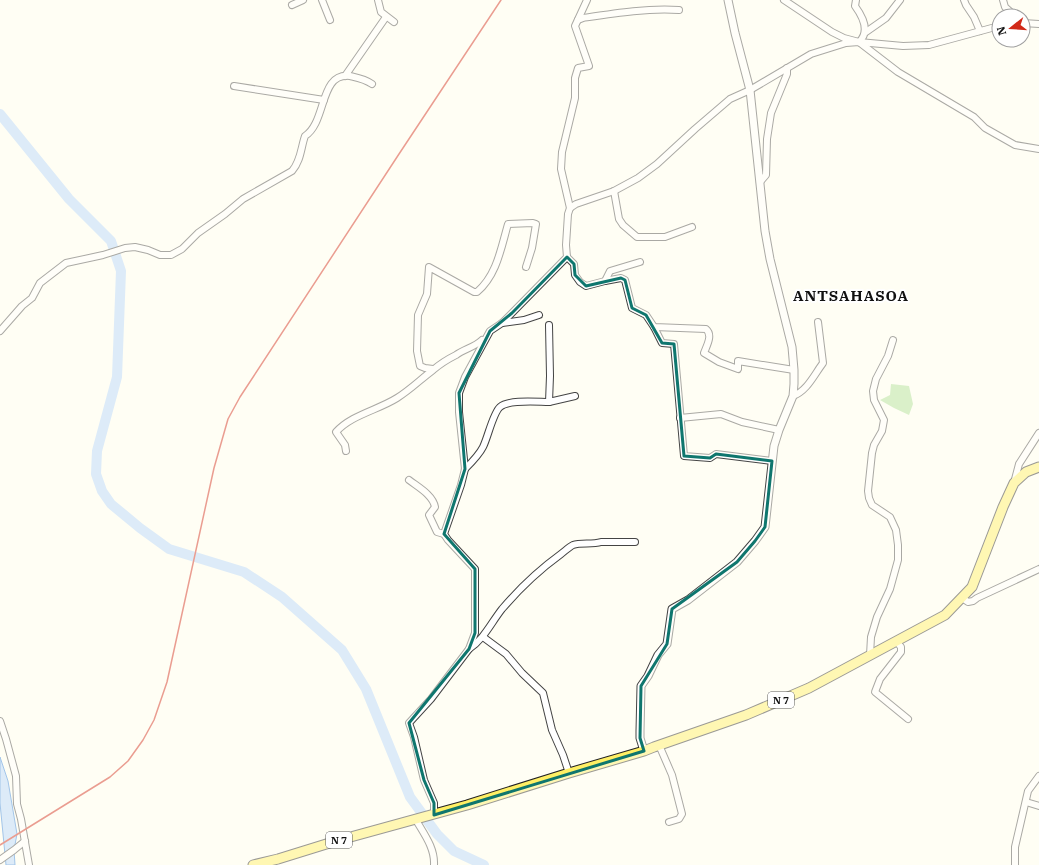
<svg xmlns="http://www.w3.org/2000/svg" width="1039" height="865" viewBox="0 0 1039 865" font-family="'IBM Plex Serif',serif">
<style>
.forest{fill:#ade196}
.water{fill:#b3d6fc;stroke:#3280db}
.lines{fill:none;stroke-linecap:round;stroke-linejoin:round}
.river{stroke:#b3d6fc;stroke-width:10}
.minor-casing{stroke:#444;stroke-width:8}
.tertiary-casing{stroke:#444;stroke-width:9}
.primary-casing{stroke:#222;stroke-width:11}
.minor{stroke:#fff;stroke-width:6}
.tertiary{stroke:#fff;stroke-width:7}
.primary{stroke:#ffef64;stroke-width:9}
.rail{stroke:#d12918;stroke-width:1.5}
.marked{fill:none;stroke:#0f766e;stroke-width:3;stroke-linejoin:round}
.labels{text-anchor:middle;stroke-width:4;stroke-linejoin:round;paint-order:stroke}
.shield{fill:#fff;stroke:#585858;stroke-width:1}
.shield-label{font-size:10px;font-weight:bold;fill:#111}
.district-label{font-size:15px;font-weight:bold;letter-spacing:1px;fill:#111;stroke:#fff}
</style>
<rect width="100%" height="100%" fill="#fffef4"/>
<path class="forest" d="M 891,384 L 909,386 L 913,404 L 909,415 L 894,408 L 880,400 L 890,395 Z"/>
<path class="water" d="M 0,757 L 8,781 L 17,834 L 14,850 L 15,865 L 6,865 L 0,803 Z"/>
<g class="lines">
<path class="river" d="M 0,114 L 69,199 L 111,241 L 121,271 L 117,377 L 97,451 L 96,474 L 102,491 L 111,504 L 140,528 L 169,549 L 244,572 L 282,597 L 342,650 L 366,689 L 410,797 L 437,834 L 454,851 L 484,865"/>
<g class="minor-casing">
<g id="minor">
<path d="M 322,0 L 330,20"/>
<path d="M 378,0 L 381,12 L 394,22"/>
<path d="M 784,0 L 832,32 L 844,38 L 859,42 L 898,72 L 974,117 L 985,128 L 1015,145 L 1039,149"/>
<path d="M 856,0 L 855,6 C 863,17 870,32 859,42"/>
<path d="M 964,0 L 966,5 L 974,17 L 980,31"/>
<path d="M 1003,0 L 1005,7 L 1015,16"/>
<path d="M 292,5 L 303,0"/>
<path d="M 578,20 L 583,18 C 616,13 647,8 679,10"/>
<path d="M 1023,23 L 1039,24"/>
<path d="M 866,32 L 886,18 L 900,0"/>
<path d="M 345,76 L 386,17"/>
<path d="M 234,86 L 324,100"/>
<path d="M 760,182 L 766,175 L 767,139 L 771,113 L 787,74 L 787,68"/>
<path d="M 614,191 L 619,219 L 623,225 L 637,237 L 665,237 L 692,227"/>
<path d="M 570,208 L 561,169 L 562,152 L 575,98 L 575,78 L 578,68 L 589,66 L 575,26 L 587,0"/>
<path d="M 567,257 L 574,264 L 575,275 L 580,282 L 586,286 L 605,281 L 610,271 L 640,262"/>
<path d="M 605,281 L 621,278 L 625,280 L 632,308 L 646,315 L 654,327 L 706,329 C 713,335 707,345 704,353 L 719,362 L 738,369 L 738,361 L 794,370"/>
<path d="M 502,323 L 524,320 L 539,315"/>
<path d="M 549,325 L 550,376 L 549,402 L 575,396"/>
<path d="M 654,327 L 662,343 L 674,344 L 684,456 L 710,458 L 716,454 L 772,461"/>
<path d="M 0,331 L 22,306 L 32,298 L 40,283 L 66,263 L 103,255 L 125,248 L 135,247 L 148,250 L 160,255 L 171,255 L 182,249 L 198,233 L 225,214 L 243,199 L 292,171 C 301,161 301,147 305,136 C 327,122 319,72 350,76 C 359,78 365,79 372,84"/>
<path d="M 433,369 L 425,368 L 420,366 L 417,351 L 418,315 L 427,294 L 429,267 L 474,292 L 477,292 C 497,275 501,248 508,224 L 533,223 L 536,224 L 532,248 L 526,267"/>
<path d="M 793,396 C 807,391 814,375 823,363 L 818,322"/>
<path d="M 680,418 L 721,414 L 742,422 L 779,430"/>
<path d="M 346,451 L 345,445 L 336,432 C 351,415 378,410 397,398 C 410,390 421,379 433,370 C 440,364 448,359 456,355 C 464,349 475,347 482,340"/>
<path d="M 465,469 C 472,462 479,455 483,447 C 488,437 493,413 500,407 C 509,399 538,402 549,402"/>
<path d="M 409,480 C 418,487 433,495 435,507 L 429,515 L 437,532 L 444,534"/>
<path d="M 1014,483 L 1019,464 L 1039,433"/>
<path d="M 962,598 L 968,602 L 973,601 L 977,598 L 1039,569"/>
<path d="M 483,637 L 506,654 L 522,673 L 543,693 L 552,730 L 563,755 L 569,773"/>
<path d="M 896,641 L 901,647 L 901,652 L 880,679 L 875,692 L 908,719"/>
<path d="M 469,649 C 484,639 491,623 502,609 C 519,589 539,570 561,554 C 565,551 569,547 573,545 C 581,542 592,545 601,542 L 635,542"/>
<path d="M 870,655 L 871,637 L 877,617 L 890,589 L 898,560 L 898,545 L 896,530 L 890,517 L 872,505 L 869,498 L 868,491 L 872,453 L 874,445 L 882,431 L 884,420 L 874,400 L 873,391 L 876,379 L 888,356 L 893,340"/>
<path d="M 0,721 L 6,739 L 16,776 L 17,804 L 21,819 L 29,865"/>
<path d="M 659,745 L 672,775 L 682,814 L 679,819 L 669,822"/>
<path d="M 1026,802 L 1039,806"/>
<path d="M 434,815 L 434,803 L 424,780 L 414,737 L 409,723 L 431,699 L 469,649 L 475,633 L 475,569 L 448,540 L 444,534 L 461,485 L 465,469 L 459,412 L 459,393 L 465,377 L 490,331 L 502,323 L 512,313 L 567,257 L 566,245 L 568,214 L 570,208 L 576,204 L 614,191 L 638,178 L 657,164 L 695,129 L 730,99 L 750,90 L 811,54 L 846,43 L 859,42 L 903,46 L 929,45 L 999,26"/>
<path d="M 416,820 C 424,834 435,848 434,865"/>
<path d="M 0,860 L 14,850 L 25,841"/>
<path d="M 1015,865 L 1015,847 L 1028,791 L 1039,776"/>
</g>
</g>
<g class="tertiary-casing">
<path id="tertiary" d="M 644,751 L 640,738 L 640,731 L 641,686 L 648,676 L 658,655 L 667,644 L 672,609 L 688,600 L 737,562 L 755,541 L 765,527 L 774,446 L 779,430 L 793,396 L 794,384 L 794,370 L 792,347 L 770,259 L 765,231 L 750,90 L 735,33 L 728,0"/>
</g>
<g class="primary-casing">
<path id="primary" d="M 253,865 L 278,859 L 336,841 L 467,805 L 569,773 L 644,751 L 654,747 L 746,715 L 809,688 L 945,615 L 972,587 L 1003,507 L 1014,483 L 1026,472 L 1039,467"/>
</g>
<use href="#minor" class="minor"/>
<use href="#tertiary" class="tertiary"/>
<use href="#primary" class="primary"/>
<path class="rail" d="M 0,845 L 110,777 L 128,761 L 143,740 L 154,720 L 167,682 L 214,468 L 228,419 L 240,397 L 399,154 L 501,0"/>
</g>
<path d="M0 0H1039V865H0ZM 567,257 L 574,264 L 575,275 L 586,286 L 621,278 L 625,280 L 632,308 L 646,315 L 662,343 L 674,344 L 684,456 L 710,458 L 716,454 L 772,461 L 765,527 L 755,541 L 737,562 L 672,609 L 667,644 L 641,686 L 640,738 L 644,751 L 434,815 L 434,803 L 424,780 L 409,723 L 469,649 L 475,633 L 475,569 L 444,534 L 465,469 L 459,393 L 490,331 L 512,313 Z" fill="#fffef4" fill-opacity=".55" fill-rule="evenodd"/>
<path class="marked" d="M 567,257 L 574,264 L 575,275 L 586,286 L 621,278 L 625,280 L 632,308 L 646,315 L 662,343 L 674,344 L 684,456 L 710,458 L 716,454 L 772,461 L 765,527 L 755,541 L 737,562 L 672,609 L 667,644 L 641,686 L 640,738 L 644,751 L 434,815 L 434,803 L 424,780 L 409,723 L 469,649 L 475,633 L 475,569 L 444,534 L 465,469 L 459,393 L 490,331 L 512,313 Z"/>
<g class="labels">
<g class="shield">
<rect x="768" y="692" width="26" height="16" rx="3"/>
<rect x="326" y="832" width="26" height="16" rx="3"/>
</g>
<g class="shield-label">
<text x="781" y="704">N 7</text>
<text x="339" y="844">N 7</text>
</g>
<g class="district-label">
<text x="851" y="301">ANTSAHASOA</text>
</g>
</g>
<g transform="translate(1011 28) rotate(253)"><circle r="19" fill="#ffffff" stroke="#a0a0a0"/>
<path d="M0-3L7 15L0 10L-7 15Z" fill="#d12918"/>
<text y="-6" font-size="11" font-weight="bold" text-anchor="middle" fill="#111111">N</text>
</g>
</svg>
